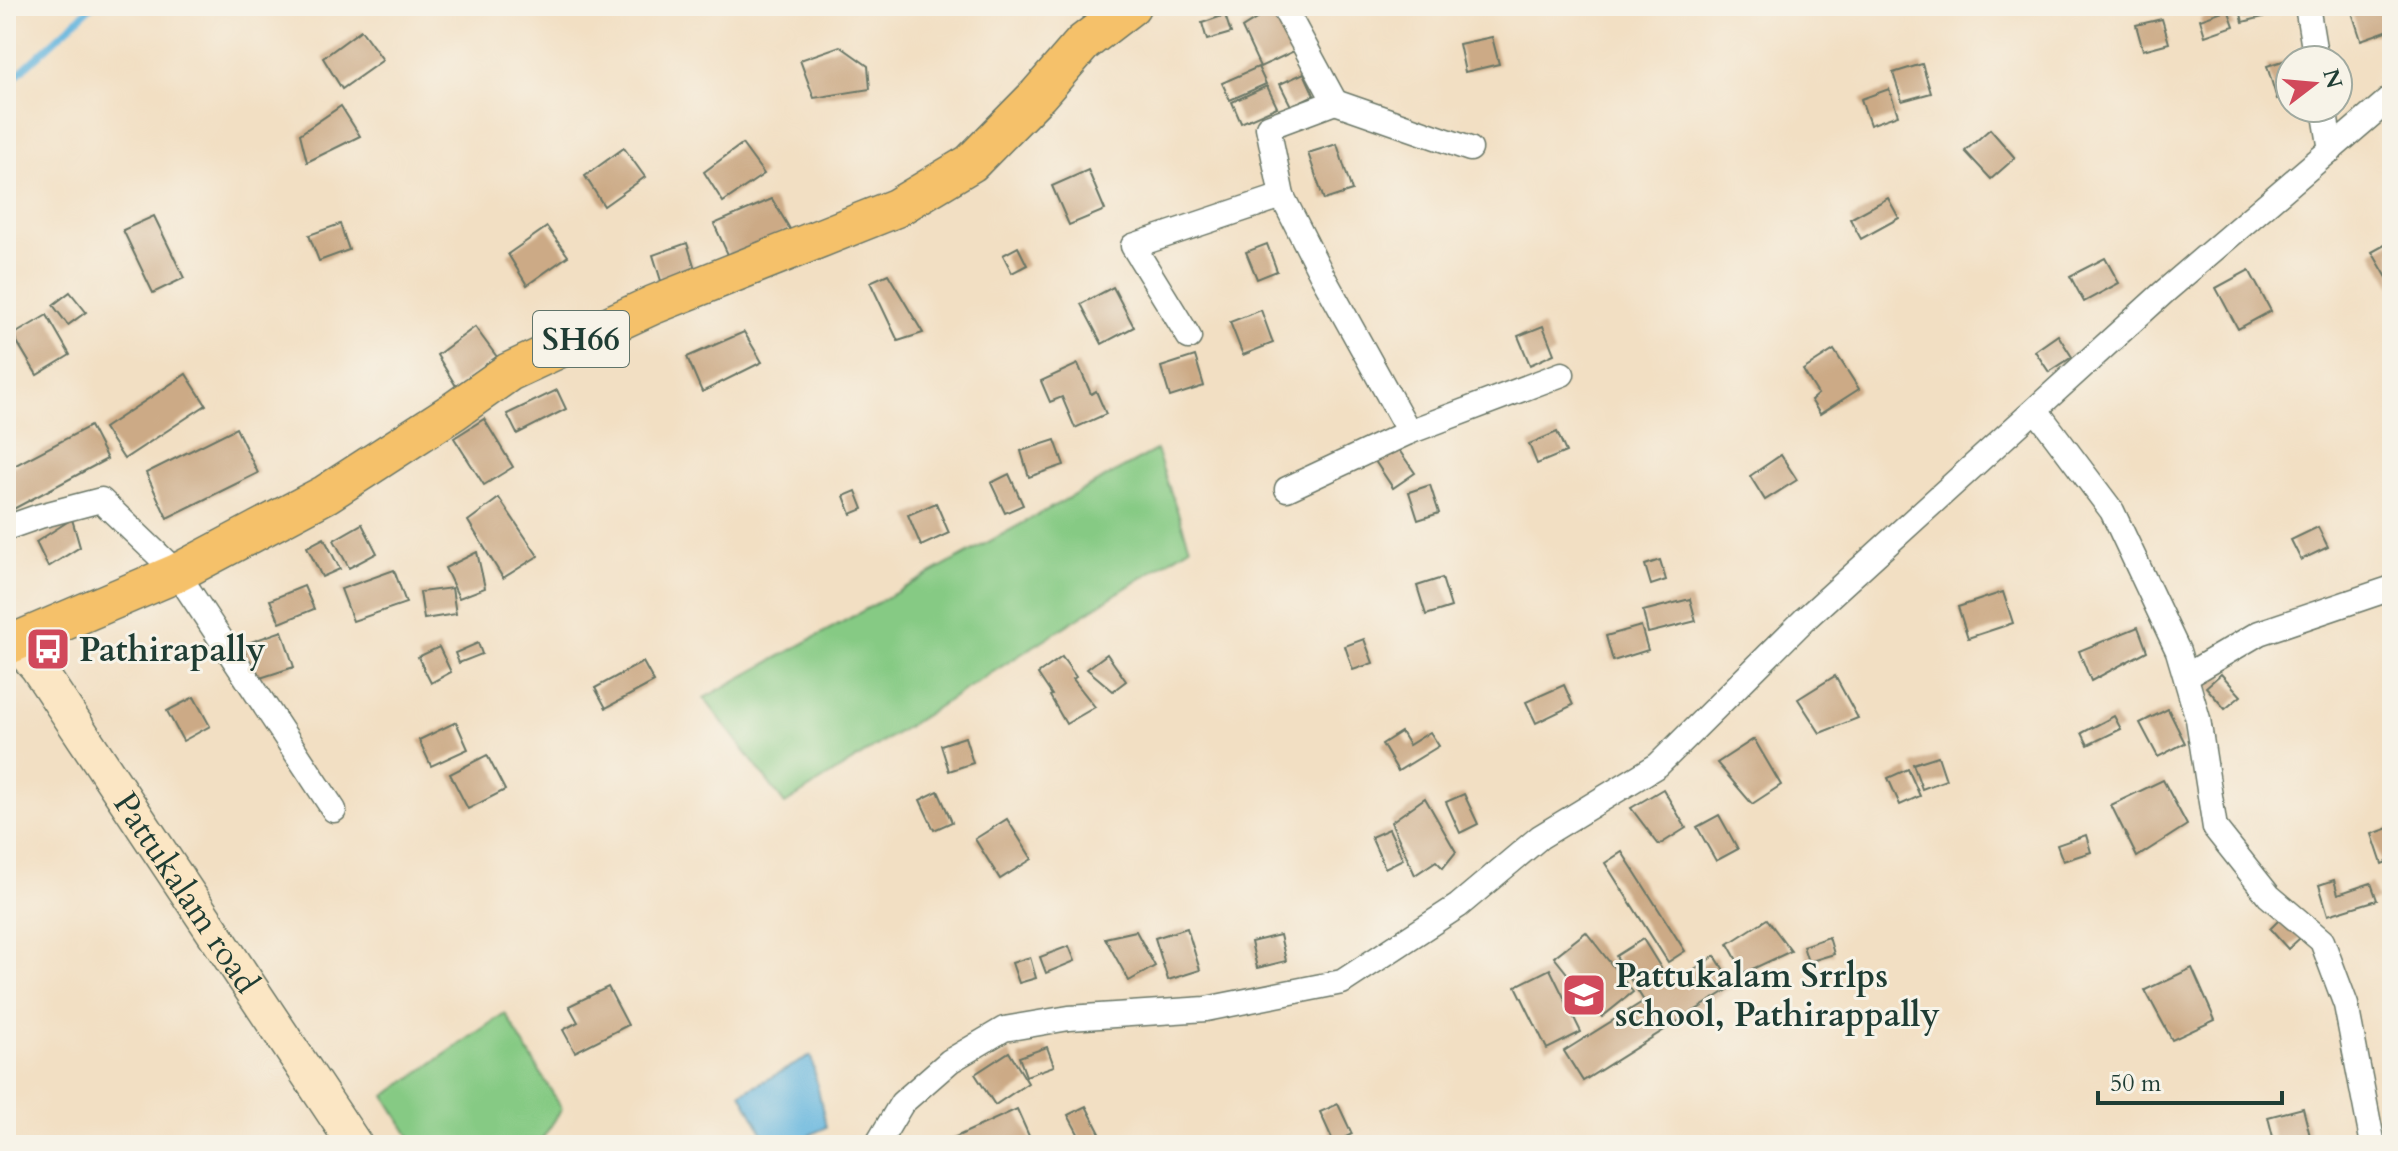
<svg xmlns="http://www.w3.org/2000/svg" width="2398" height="1151" viewBox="0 0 2398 1151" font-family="Cardo,serif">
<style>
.grass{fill:#86ca84;stroke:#52845c;stroke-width:2}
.water{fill:#63b5de;stroke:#417989;stroke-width:2}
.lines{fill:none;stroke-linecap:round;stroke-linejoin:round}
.stream{stroke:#63b5de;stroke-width:7}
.building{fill:#ccaa86}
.street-casing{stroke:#697666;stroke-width:27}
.secondary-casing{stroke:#697666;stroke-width:37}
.primary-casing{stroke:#697666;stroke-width:41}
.street{stroke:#fff;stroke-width:24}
.secondary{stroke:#fbe6c4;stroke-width:34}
.primary{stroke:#f5c16b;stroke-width:38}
.labels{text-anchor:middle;stroke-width:6;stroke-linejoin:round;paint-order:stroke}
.shield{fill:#f7f3e8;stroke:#60746a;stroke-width:2}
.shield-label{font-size:32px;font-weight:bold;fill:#1f3d34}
.poi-label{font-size:34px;font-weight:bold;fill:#1f3d34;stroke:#f7f3e8;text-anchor:start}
.street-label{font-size:34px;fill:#1f3d34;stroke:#f7f3e8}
</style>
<rect width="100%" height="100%" fill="#f7f3e8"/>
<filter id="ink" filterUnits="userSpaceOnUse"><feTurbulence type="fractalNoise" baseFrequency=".0125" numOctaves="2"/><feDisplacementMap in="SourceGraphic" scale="16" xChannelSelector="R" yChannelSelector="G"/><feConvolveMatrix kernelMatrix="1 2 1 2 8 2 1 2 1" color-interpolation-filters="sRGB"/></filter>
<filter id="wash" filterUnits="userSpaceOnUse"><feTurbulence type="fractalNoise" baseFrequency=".006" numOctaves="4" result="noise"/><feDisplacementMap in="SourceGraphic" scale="32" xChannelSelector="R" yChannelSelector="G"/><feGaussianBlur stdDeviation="1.8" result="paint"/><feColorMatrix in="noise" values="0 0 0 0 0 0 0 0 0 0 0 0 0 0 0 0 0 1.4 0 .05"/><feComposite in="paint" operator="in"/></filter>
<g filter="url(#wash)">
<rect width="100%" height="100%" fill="#f2dfc3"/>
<g class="grass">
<path d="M 1156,450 L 1190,547 L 785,804 L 704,698 Z"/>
<path d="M 505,1013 L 562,1109 L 538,1145 L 415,1145 L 385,1096 Z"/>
</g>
<path class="water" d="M 811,1056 L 826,1127 L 791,1145 L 769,1145 L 741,1093 Z"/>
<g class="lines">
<path class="stream" d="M 6,85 L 92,6"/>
</g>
<g id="blocks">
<g class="building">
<path d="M 2239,6 L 2261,6 L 2263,17 L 2243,22 Z"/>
<path d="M 2350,6 L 2386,6 L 2392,29 L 2361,40 Z"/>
<path d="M 1274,8 L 1294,51 L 1260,67 L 1242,28 Z"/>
<path d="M 2228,9 L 2234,26 L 2205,36 L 2200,19 Z"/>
<path d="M 1225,15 L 1231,33 L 1207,40 L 1202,23 Z"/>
<path d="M 2162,19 L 2169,43 L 2143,50 L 2136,25 Z"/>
<path d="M 361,30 L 383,60 L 342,89 L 323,58 Z"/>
<path d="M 1492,37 L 1499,64 L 1465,72 L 1459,44 Z"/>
<path d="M 840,46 L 868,66 L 870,89 L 814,98 L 800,60 Z"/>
<path d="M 2289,59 L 2290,96 L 2277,99 L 2267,66 Z"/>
<path d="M 1922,64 L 1931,93 L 1902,101 L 1893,73 Z"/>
<path d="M 1258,67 L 1266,84 L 1230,100 L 1222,83 Z"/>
<path d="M 1304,73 L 1314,95 L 1291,106 L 1280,84 Z"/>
<path d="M 1267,86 L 1277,107 L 1241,123 L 1232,102 Z"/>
<path d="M 1889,89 L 1898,115 L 1870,125 L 1861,99 Z"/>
<path d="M 341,106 L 360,136 L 307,162 L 300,134 Z"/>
<path d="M 1990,129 L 2015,158 L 1991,179 L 1965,151 Z"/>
<path d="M 742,144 L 764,174 L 723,202 L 704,172 Z"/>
<path d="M 1337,144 L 1352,191 L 1324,200 L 1308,153 Z"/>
<path d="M 624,148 L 645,177 L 604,206 L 585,176 Z"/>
<path d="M 1088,170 L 1105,210 L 1069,225 L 1052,186 Z"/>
<path d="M 1888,198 L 1899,218 L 1861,239 L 1850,219 Z"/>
<path d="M 772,199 L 790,229 L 730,259 L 714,224 Z"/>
<path d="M 154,216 L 184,278 L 153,293 L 123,230 Z"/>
<path d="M 340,224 L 349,250 L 319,261 L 309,235 Z"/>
<path d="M 547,227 L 568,256 L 527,285 L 508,254 Z"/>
<path d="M 2392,241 L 2392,286 L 2372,252 Z"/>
<path d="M 687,243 L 696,272 L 662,284 L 653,255 Z"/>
<path d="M 1267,244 L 1277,271 L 1257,279 L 1246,252 Z"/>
<path d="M 1018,247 L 1027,265 L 1012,273 L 1003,255 Z"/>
<path d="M 2105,258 L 2119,283 L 2084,302 L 2070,276 Z"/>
<path d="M 2249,270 L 2271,311 L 2238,329 L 2216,288 Z"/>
<path d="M 888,274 L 923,333 L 898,341 L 870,282 Z"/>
<path d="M 1113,287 L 1134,327 L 1102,344 L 1081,304 Z"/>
<path d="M 70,292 L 86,312 L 68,325 L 53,305 Z"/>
<path d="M 1261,310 L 1273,343 L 1243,355 L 1230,322 Z"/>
<path d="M 47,315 L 70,355 L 37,375 L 13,335 Z"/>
<path d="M 1543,326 L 1554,354 L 1530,365 L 1518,336 Z"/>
<path d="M 475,327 L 497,357 L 456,386 L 437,355 Z"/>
<path d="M 744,332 L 762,362 L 702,392 L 687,357 Z"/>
<path d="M 2058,335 L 2072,357 L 2049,372 L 2035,351 Z"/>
<path d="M 1834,350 L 1859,389 L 1820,414 L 1811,400 L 1818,394 L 1803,370 Z"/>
<path d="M 1195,356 L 1204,386 L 1170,397 L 1161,367 Z"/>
<path d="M 1078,364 L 1091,394 L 1096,391 L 1106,414 L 1075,428 L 1062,397 L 1050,402 L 1041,381 Z"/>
<path d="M 186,374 L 206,405 L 124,459 L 104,428 Z"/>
<path d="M 557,390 L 566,409 L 517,434 L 507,414 Z"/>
<path d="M 484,419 L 513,467 L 484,485 L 454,438 Z"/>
<path d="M 90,426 L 107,459 L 6,513 L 6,470 Z"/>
<path d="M 236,428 L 258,473 L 167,518 L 146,473 Z"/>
<path d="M 1557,432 L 1566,452 L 1537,464 L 1529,444 Z"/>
<path d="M 1055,440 L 1064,465 L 1029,477 L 1021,451 Z"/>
<path d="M 1394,443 L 1415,473 L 1393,488 L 1373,458 Z"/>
<path d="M 1781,455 L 1797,480 L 1765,500 L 1750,476 Z"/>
<path d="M 1009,474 L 1023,505 L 1005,513 L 991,483 Z"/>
<path d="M 1430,485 L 1439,513 L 1418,520 L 1409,492 Z"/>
<path d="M 856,491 L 863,509 L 851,514 L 844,496 Z"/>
<path d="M 499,498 L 538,556 L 503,578 L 468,521 Z"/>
<path d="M 936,503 L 949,533 L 921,546 L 908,515 Z"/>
<path d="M 72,519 L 80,547 L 48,567 L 36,542 Z"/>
<path d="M 362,524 L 377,553 L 349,568 L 334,540 Z"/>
<path d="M 2318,527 L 2328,547 L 2301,560 L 2291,540 Z"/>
<path d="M 324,538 L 340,569 L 322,577 L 307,547 Z"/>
<path d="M 477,552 L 485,588 L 459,598 L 445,568 Z"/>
<path d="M 1660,560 L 1666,580 L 1651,585 L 1645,565 Z"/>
<path d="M 394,570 L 406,603 L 353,621 L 341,589 Z"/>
<path d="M 1442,578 L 1451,607 L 1426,615 L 1417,586 Z"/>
<path d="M 304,586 L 314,609 L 280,623 L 270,600 Z"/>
<path d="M 452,588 L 456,614 L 424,619 L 420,592 Z"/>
<path d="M 2003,592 L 2013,623 L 1968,638 L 1958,607 Z"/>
<path d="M 1690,599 L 1696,621 L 1648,633 L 1643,611 Z"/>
<path d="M 1641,626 L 1648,650 L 1613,661 L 1606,636 Z"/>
<path d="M 2138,627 L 2147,651 L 2091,681 L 2079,651 Z"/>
<path d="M 282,631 L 294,667 L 254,680 L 242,645 Z"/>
<path d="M 1364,639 L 1373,663 L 1353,670 L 1345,646 Z"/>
<path d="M 478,643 L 482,654 L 459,663 L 455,653 Z"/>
<path d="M 439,647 L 451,672 L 431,683 L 418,657 Z"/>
<path d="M 1107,654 L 1126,681 L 1113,691 L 1087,669 Z"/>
<path d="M 1062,657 L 1076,677 L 1073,679 L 1095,707 L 1066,724 L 1050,696 L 1052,695 L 1038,674 Z"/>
<path d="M 643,662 L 654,682 L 606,708 L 595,688 Z"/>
<path d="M 2221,674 L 2241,696 L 2225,709 L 2206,687 Z"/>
<path d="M 1835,676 L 1858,718 L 1820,733 L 1798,699 Z"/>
<path d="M 1564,685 L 1573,705 L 1536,723 L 1526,702 Z"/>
<path d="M 194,697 L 210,726 L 183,741 L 167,711 Z"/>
<path d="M 2168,709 L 2185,743 L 2158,757 L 2140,723 Z"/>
<path d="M 2114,716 L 2121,729 L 2088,745 L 2082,733 Z"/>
<path d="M 456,722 L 468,749 L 431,766 L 419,740 Z"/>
<path d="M 1401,732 L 1409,745 L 1430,732 L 1439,746 L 1398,771 L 1382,744 Z"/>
<path d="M 965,737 L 973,763 L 949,771 L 941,745 Z"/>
<path d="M 1754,739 L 1781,785 L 1752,804 L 1717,763 Z"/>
<path d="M 487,755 L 505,790 L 468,809 L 450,774 Z"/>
<path d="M 1938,756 L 1946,780 L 1922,789 L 1913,764 Z"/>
<path d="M 1908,769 L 1920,796 L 1900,805 L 1888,778 Z"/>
<path d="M 2163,780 L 2187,825 L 2137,857 L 2111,805 Z"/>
<path d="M 1663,789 L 1686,828 L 1659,845 L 1631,808 Z"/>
<path d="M 938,791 L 952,822 L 934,830 L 920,800 Z"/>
<path d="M 1464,794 L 1478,824 L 1460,833 L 1446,802 Z"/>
<path d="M 1425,798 L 1456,852 L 1443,868 L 1436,861 L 1415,875 L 1391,822 Z"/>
<path d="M 1719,815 L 1738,849 L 1716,861 L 1697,827 Z"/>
<path d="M 1007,819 L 1032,859 L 1000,879 L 975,839 Z"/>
<path d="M 2392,827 L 2392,860 L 2382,864 L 2372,834 Z"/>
<path d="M 1389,829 L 1403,859 L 1385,868 L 1371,837 Z"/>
<path d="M 2086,835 L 2091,852 L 2063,861 L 2057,845 Z"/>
<path d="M 1622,852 L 1685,951 L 1668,962 L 1605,863 Z"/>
<path d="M 2334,880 L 2338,894 L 2371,883 L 2377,900 L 2328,915 L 2319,885 Z"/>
<path d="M 2282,917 L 2300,938 L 2288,949 L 2270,929 Z"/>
<path d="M 1767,919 L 1791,951 L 1744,973 L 1728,944 Z"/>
<path d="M 1187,928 L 1200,970 L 1168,980 L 1155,938 Z"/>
<path d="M 1136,931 L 1155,966 L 1129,981 L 1105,938 Z"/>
<path d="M 1586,932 L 1633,992 L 1602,1017 L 1554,957 Z"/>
<path d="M 1280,935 L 1286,961 L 1257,968 L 1251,942 Z"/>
<path d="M 1829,937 L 1834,954 L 1808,962 L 1803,946 Z"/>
<path d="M 1643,939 L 1671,984 L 1715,956 L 1734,986 L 1583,1081 L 1564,1051 L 1644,1001 L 1616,956 Z"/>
<path d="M 1069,946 L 1075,961 L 1046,973 L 1040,957 Z"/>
<path d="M 1030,957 L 1036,978 L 1019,983 L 1012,963 Z"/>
<path d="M 2192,968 L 2215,1020 L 2172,1040 L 2145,990 Z"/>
<path d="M 1550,969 L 1581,1032 L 1547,1049 L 1516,986 Z"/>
<path d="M 608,987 L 628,1025 L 575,1052 L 563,1030 L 578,1022 L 569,1006 Z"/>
<path d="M 1047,1047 L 1054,1066 L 1026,1076 L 1019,1057 Z"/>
<path d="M 1009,1052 L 1028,1083 L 995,1105 L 975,1074 Z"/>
<path d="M 1338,1104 L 1352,1134 L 1334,1143 L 1320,1112 Z"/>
<path d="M 1086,1106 L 1106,1145 L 1084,1145 L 1068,1115 Z"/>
<path d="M 2303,1108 L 2311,1140 L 2290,1145 L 2275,1145 L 2268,1117 Z"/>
<path d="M 1017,1109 L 1033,1145 L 938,1145 Z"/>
</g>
</g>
</g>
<g filter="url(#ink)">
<use href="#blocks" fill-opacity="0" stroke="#697666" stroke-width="2"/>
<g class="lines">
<g class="street-casing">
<g id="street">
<path d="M 1283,6 L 1335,102 L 1268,127 L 1282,196 L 1322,275 L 1409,432 L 1562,374"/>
<path d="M 2307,6 L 2316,60"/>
<path d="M 1335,102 L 1470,149"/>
<path d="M 2324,108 L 2331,150"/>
<path d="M 1189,337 L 1133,246 L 1282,196"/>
<path d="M 2036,410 L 2112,511 L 2178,651 L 2198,719 L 2215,828 L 2269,896 L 2322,941 L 2346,1005 L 2373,1145"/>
<path d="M 1287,489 L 1409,432"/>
<path d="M 6,528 L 40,516 L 101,500 L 177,573 L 334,810"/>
<path d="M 2186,676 L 2259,633 L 2392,588"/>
<path d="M 877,1145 L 902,1103 L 950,1061 L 1004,1029 L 1069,1018 L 1206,1009 L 1342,982 L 1458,906 L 1540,837 L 1658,765 L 1805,619 L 2163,293 L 2392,97"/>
</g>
</g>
<g class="secondary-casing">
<g id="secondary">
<path id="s1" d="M 15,642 L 37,667 L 355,1145"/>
</g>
</g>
<g class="primary-casing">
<path id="primary" d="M 6,646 L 177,573 L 326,494 L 454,411 L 509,372 L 653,305 L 896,208 L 971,163 L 1038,95 L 1083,43 L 1131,6"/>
</g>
<use href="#street" class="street"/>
<use href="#secondary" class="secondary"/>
<use href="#primary" class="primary"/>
</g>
</g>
<defs>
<g id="bus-square" transform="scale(2.3)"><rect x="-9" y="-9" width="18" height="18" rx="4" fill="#d1495b" stroke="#f7f3e8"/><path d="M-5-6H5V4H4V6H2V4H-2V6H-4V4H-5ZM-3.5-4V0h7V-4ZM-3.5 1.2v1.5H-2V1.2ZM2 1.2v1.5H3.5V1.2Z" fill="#fff"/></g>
<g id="school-square" transform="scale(2.3)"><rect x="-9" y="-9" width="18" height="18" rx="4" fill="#d1495b" stroke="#f7f3e8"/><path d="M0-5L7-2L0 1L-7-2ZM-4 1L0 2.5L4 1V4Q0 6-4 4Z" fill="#fff"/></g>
</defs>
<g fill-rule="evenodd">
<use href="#bus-square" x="48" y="649"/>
<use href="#school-square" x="1584" y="995"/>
</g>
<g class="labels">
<rect class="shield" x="533" y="311" width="96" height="56" rx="6"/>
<g class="shield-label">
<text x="581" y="350">SH66</text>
</g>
<g class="poi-label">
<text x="79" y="661">Pathirapally</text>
<text x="1615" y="987">Pattukalam Srrlps<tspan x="1615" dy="39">school, Pathirappally</tspan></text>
</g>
<g class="street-label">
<text dy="12" stroke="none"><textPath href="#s1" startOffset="304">Pattukalam road</textPath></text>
</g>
</g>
<rect width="2398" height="1151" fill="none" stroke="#f7f3e8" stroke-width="32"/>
<g transform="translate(2314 84) rotate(74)"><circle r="38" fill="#f7f3e8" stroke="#a1aaa0" stroke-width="2"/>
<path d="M0-6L14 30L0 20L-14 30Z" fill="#d1495b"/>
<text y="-12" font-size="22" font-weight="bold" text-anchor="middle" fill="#1f3d34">N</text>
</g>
<path d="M2098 1091v12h184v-12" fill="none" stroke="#1f3d34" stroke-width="4"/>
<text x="2110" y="1091" font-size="24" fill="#1f3d34" stroke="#f7f3e8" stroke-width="6" paint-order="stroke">50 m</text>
</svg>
